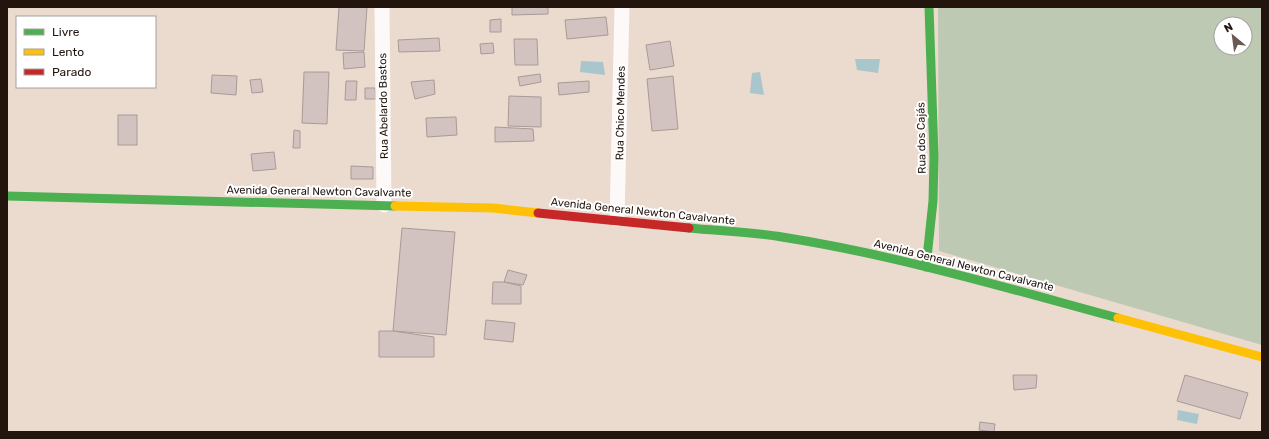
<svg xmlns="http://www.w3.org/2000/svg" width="1269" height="439" viewBox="0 0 1269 439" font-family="Rubik,sans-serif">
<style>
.green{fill:#bec9b3;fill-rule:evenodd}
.water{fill:#a8c6cb}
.building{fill:#d2c3c1;stroke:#a89a97}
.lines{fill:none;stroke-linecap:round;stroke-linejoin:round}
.street{stroke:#fcf9f8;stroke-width:15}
.fast{stroke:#4caf50;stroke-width:9}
.slow{stroke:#ffc107;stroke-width:9}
.jam{stroke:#c62828;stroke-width:9}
.labels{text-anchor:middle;stroke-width:4;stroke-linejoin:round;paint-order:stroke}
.street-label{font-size:11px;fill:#21150e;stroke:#fff}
</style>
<rect width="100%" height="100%" fill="#ebdace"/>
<path class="green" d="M 938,7 L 1262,7 L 1262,345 L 939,251 ZM 1221,24 L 1245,24 L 1245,48 L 1221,48 Z"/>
<g class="water">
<path d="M 855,59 L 880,59 L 878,73 L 857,70 Z"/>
<path d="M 581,61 L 603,62 L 605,75 L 580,72 Z"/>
<path d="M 760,72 L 764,95 L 750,93 L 752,73 Z"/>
<path d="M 1178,410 L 1199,414 L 1197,424 L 1177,420 Z"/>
</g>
<g class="building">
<path d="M 339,7 L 367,7 L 364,51 L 336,50 Z"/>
<path d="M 512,7 L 548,7 L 548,14 L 512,15 Z"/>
<path d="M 606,17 L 608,35 L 567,39 L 565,20 Z"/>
<path d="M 501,19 L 501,32 L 490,32 L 490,20 Z"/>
<path d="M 439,38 L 440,51 L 399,52 L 398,40 Z"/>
<path d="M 514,39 L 537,39 L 538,65 L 515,65 Z"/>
<path d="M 670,41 L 674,66 L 650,70 L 646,45 Z"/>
<path d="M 493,43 L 494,53 L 481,54 L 480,44 Z"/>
<path d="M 364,52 L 365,67 L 344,69 L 343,53 Z"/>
<path d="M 304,72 L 329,72 L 327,124 L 302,123 Z"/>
<path d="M 540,74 L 541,82 L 520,86 L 518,77 Z"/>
<path d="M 212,75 L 237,76 L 236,95 L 211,93 Z"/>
<path d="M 673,76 L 678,129 L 652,131 L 647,79 Z"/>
<path d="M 261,79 L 263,92 L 252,93 L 250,80 Z"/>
<path d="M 434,80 L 435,94 L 415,99 L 411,82 Z"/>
<path d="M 346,81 L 357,81 L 356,100 L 345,100 Z"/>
<path d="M 589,81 L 589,92 L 559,95 L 558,83 Z"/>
<path d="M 365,88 L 375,88 L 376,99 L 365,99 Z"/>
<path d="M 509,96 L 541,97 L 541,127 L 508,126 Z"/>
<rect x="118" y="115" width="19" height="30"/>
<path d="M 456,117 L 457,135 L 427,137 L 426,118 Z"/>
<path d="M 495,127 L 533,129 L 534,141 L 495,142 Z"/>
<path d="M 294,130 L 300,131 L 300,148 L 293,148 Z"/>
<path d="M 274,152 L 276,169 L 253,171 L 251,154 Z"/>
<path d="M 351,166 L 373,167 L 373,179 L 351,179 Z"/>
<path d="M 402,228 L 455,232 L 446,335 L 393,331 Z"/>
<path d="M 508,270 L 527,275 L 523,285 L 504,282 Z"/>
<path d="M 493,282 L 504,282 L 521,286 L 521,304 L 492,304 Z"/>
<path d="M 486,320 L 515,323 L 513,342 L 484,339 Z"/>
<path d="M 379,331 L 393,331 L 434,337 L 434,357 L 379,357 Z"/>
<path d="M 1013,375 L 1037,375 L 1036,388 L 1014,390 Z"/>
<path d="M 1185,375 L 1248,393 L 1240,419 L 1177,401 Z"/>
<path d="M 980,422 L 995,424 L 994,432 L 979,430 Z"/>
</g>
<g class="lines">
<g class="street">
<path d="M 382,7 L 384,205"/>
<path d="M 617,219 L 622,7"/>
</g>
<g class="fast">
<path d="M 7,196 L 395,206"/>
<path d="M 689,228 C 720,231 752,232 782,237 C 896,255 1007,288 1118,318"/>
<path d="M 926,267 L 933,201 L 934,157 L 929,7"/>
</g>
<g class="slow">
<path d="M 395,206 L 493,208 L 538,213"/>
<path d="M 1118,318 L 1262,357"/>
</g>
<path class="jam" d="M 538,213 L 689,228"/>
</g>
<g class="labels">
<g class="street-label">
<text transform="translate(383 106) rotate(-91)" y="4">Rua Abelardo Bastos</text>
<text transform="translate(620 113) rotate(-89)" y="4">Rua Chico Mendes</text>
<text transform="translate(921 138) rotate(-91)" y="4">Rua dos Cajás</text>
<text transform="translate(319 191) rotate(1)" y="4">Avenida General Newton Cavalvante</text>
<text transform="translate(643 211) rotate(6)" y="4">Avenida General Newton Cavalvante</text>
<text transform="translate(964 265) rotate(14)" y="4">Avenida General Newton Cavalvante</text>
</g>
</g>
<rect width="1269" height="439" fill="none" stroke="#21150e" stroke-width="16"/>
<rect x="16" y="16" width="140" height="72" fill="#ffffff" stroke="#a6a19f"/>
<rect x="24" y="29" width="20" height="6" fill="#4caf50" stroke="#a6a19f"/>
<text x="52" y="36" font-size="12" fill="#21150e">Livre</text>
<rect x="24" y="49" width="20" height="6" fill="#ffc107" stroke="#a6a19f"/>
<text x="52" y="56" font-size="12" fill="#21150e">Lento</text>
<rect x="24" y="69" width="20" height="6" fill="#c62828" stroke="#a6a19f"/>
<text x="52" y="76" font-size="12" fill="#21150e">Parado</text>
<g transform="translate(1233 36) rotate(331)"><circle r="19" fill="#ffffff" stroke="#a6a19f"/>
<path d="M0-3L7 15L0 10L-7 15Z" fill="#685a51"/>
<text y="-6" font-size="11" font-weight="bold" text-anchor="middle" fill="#21150e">N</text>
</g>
</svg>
